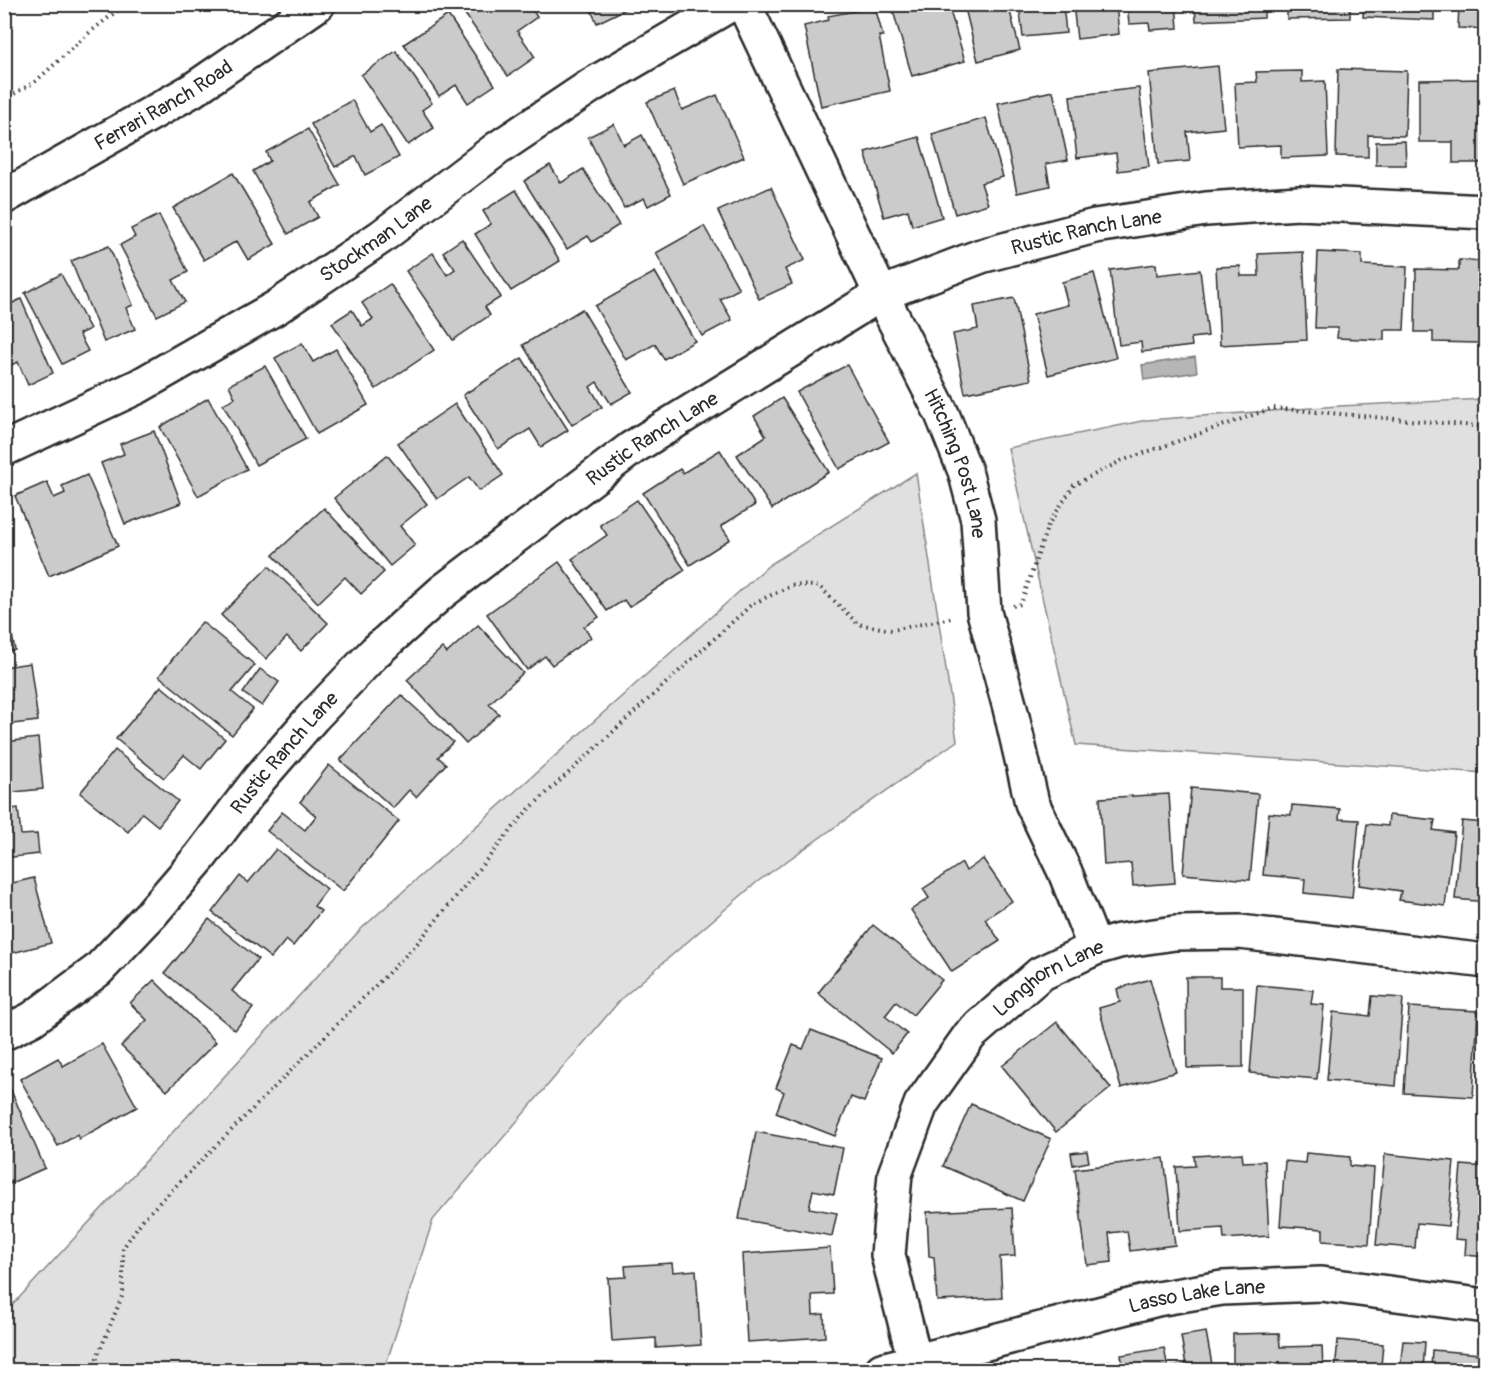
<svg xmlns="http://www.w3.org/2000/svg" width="1490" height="1375" viewBox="0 0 1490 1375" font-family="Pangolin,sans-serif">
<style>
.green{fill:#e0e0e0;stroke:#868686;stroke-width:1.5}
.water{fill:#b6b6b6;stroke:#7e7e7e;stroke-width:1.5}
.building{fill:#cbcbcb;stroke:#2b2b2b;stroke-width:1.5}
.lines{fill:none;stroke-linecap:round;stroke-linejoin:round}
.minor-casing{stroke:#2b2b2b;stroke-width:38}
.major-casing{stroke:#2b2b2b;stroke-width:38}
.path{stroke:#2b2b2b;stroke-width:4;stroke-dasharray:1.5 4.5;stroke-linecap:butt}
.minor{stroke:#fff;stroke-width:33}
.major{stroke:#fff;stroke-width:33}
.labels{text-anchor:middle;stroke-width:4.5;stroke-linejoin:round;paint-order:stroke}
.street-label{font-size:20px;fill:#2b2b2b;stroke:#fff}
</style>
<rect width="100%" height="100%" fill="#fff"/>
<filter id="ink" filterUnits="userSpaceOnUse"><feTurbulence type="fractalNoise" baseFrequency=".0167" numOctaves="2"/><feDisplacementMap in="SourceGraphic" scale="12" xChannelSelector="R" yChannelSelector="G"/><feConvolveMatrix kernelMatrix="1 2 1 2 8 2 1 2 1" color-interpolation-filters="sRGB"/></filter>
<g filter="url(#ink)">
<g class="green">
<path d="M 1485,399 L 1485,773 L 1076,745 L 1008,448 L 1147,420 L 1339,406 Z"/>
<path d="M 916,473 L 957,741 L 757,882 L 622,998 L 433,1220 L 384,1370 L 5,1370 L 5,1313 L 361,929 L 769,565 Z"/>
</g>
<path class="water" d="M 1195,357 L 1197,372 L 1144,380 L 1142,365 Z"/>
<g class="building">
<path d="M 458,4 L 529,4 L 537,17 L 517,31 L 535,57 L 508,76 Z"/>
<path d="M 588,4 L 636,4 L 597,23 Z"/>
<path d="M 891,4 L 948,4 L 965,61 L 912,76 Z"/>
<path d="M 964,4 L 1008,4 L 1020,50 L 978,61 Z"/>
<path d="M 1019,4 L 1063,4 L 1066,33 L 1023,37 Z"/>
<path d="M 1073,4 L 1116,4 L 1119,34 L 1077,39 Z"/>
<path d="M 1127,4 L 1176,4 L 1178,28 L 1150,30 L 1149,23 L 1129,24 Z"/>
<path d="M 1195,4 L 1264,4 L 1264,18 L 1196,21 Z"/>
<path d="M 1287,4 L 1350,4 L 1350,18 L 1287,19 Z"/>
<path d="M 1364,4 L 1434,4 L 1434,20 L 1363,17 Z"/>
<path d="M 1459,4 L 1486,4 L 1486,29 L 1458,28 Z"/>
<path d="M 875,7 L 883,36 L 879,36 L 890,91 L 821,106 L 804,26 L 829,20 L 828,16 Z"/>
<path d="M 448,15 L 495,85 L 468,103 L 456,85 L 439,96 L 404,44 Z"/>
<path d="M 396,51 L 432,103 L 422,110 L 434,128 L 408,145 L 361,75 Z"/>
<path d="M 1218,66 L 1224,128 L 1187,132 L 1190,161 L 1158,164 L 1149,73 Z"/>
<path d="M 1338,69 L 1407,71 L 1405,136 L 1368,135 L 1368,157 L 1336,156 Z"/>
<path d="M 1302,71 L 1302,82 L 1325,81 L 1328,156 L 1281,158 L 1281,145 L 1238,147 L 1235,83 L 1257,82 L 1256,72 Z"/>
<path d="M 1486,79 L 1486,163 L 1453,163 L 1453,142 L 1419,142 L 1419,80 Z"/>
<path d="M 1139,88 L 1149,167 L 1118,171 L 1116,153 L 1077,158 L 1070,96 Z"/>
<path d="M 674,91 L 682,110 L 717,95 L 744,157 L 683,184 L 647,102 Z"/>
<path d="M 1053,91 L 1068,160 L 1046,164 L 1050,186 L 1017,193 L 998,103 Z"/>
<path d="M 352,100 L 370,132 L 381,125 L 399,157 L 365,175 L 356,156 L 335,167 L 311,124 Z"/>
<path d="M 986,118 L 1003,177 L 981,183 L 988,204 L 955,214 L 932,134 Z"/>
<path d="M 614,124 L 624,145 L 642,135 L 671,194 L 648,206 L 644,198 L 624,208 L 588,137 Z"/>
<path d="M 308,129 L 340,185 L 310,202 L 318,217 L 288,234 L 253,171 L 270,161 L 266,152 Z"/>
<path d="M 919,137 L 942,217 L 912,226 L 908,210 L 884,217 L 865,152 Z"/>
<path d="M 1405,141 L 1406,165 L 1376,165 L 1376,142 Z"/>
<path d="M 550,165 L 561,183 L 583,169 L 619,225 L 592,242 L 588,236 L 567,249 L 524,181 Z"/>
<path d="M 233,173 L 275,244 L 248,260 L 237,241 L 204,260 L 173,208 Z"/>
<path d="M 771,187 L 805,260 L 785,269 L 792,284 L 759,299 L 718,211 Z"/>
<path d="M 516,190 L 560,261 L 511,291 L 475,234 L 491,224 L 483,211 Z"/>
<path d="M 159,215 L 188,272 L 173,280 L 185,302 L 157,316 L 120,245 L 135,237 L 131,229 Z"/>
<path d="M 704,226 L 739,289 L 720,299 L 732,320 L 702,336 L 656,253 Z"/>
<path d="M 462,239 L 501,297 L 485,307 L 490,315 L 453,340 L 406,271 L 433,253 L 447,275 L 455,269 L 443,252 Z"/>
<path d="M 109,246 L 133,305 L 126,308 L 135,329 L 104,342 L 71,261 Z"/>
<path d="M 1303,252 L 1307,340 L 1220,345 L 1216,267 L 1240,266 L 1241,276 L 1259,276 L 1258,254 Z"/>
<path d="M 1318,252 L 1362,254 L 1362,265 L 1407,267 L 1404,330 L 1384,330 L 1384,340 L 1337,338 L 1338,328 L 1315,328 Z"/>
<path d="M 1459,260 L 1486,261 L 1486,334 L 1480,334 L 1479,343 L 1433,342 L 1433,332 L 1415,332 L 1416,269 L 1459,270 Z"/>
<path d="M 1156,264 L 1157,275 L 1200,270 L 1208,336 L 1191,338 L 1192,346 L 1142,352 L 1141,342 L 1119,345 L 1110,270 Z"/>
<path d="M 655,272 L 695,341 L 664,359 L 655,344 L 626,360 L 595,306 Z"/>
<path d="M 1094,273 L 1116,358 L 1048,375 L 1033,314 L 1068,305 L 1062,282 Z"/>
<path d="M 61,274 L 90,329 L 79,334 L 88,351 L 62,364 L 25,293 Z"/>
<path d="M 390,284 L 434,350 L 376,389 L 332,323 L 352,310 L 362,326 L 373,319 L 362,303 Z"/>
<path d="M 1014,298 L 1031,380 L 965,393 L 953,334 L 978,329 L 974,306 Z"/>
<path d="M 21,299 L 53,373 L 28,385 L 18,362 L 4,368 L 4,307 Z"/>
<path d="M 582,309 L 632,392 L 611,404 L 597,382 L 590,387 L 602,407 L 572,425 L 523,345 Z"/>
<path d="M 302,343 L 313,362 L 336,349 L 368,405 L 317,434 L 275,358 Z"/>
<path d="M 522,358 L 568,430 L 541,447 L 530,429 L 498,449 L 463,395 Z"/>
<path d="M 847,365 L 889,442 L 839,469 L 797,392 Z"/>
<path d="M 265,366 L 306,439 L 256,465 L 223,404 L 235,398 L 229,385 Z"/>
<path d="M 208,398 L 247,469 L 198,496 L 160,427 Z"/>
<path d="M 782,398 L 829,472 L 772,509 L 737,455 L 766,436 L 754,416 Z"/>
<path d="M 455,404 L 503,475 L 479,491 L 469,477 L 437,499 L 398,443 Z"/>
<path d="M 154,431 L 181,503 L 125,524 L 101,463 L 124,454 L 120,444 Z"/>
<path d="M 720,450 L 755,505 L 721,526 L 730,539 L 690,565 L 643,493 L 680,469 L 683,473 Z"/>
<path d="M 387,455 L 427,504 L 400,526 L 415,545 L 390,566 L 334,498 Z"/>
<path d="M 87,475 L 118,546 L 49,576 L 15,496 L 47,482 L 54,498 L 65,493 L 62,486 Z"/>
<path d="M 637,500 L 685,570 L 629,607 L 624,600 L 607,611 L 572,559 L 607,535 L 600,525 Z"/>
<path d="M 324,508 L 384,572 L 361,594 L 345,577 L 318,603 L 273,555 Z"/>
<path d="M 559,562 L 599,617 L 584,627 L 591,637 L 552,665 L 545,656 L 527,670 L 487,614 Z"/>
<path d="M 269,566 L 328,623 L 301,651 L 287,637 L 266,659 L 221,615 Z"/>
<path d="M 4,597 L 15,650 L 4,653 Z"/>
<path d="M 202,622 L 255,665 L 232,692 L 253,709 L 232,735 L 159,676 Z"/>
<path d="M 478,625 L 523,673 L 489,704 L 499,714 L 466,744 L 407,680 L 442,648 L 447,653 Z"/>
<path d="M 30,663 L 38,721 L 4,725 L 4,667 Z"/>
<path d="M 260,669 L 279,682 L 262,706 L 243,693 Z"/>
<path d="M 161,686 L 225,739 L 201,769 L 184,755 L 164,778 L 116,739 Z"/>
<path d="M 401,695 L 453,742 L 438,757 L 446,764 L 416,797 L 409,790 L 393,808 L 340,760 Z"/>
<path d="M 38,738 L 43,789 L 4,793 L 4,742 Z"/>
<path d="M 115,750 L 178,801 L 158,826 L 142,813 L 128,832 L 80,793 Z"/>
<path d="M 329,765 L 399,821 L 343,891 L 267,831 L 282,812 L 305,830 L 316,816 L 300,802 Z"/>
<path d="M 1191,788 L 1258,794 L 1250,880 L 1183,874 Z"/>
<path d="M 1169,794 L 1175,883 L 1133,886 L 1131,863 L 1104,865 L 1100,798 Z"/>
<path d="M 1292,805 L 1340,809 L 1339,819 L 1359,820 L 1352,898 L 1304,893 L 1305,879 L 1263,875 L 1269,813 L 1291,815 Z"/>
<path d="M 18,808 L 21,835 L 37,834 L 39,854 L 4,858 L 4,810 Z"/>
<path d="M 1389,815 L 1435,820 L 1433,830 L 1454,833 L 1445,906 L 1399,900 L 1401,891 L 1359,885 L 1367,824 L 1388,826 Z"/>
<path d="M 1462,821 L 1486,823 L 1486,902 L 1455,899 Z"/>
<path d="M 276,849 L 327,889 L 314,906 L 321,911 L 293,946 L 286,940 L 271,958 L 212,912 L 240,876 L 248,883 Z"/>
<path d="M 983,859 L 1012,901 L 985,919 L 1000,941 L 952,972 L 911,910 L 929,898 L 923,889 L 962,863 L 966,871 Z"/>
<path d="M 34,878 L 51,943 L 4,955 L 4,885 Z"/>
<path d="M 209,919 L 258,959 L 232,991 L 253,1008 L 235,1030 L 165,973 Z"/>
<path d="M 873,925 L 942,980 L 913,1015 L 896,1002 L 885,1016 L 907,1034 L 892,1053 L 818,993 Z"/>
<path d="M 1186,977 L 1220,977 L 1220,987 L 1243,987 L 1243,1067 L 1187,1068 Z"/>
<path d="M 1150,979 L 1176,1072 L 1121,1088 L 1099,1008 L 1120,1002 L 1117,989 Z"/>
<path d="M 154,980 L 216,1042 L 167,1091 L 121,1046 L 147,1020 L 130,1003 Z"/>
<path d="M 1257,985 L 1313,990 L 1311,1004 L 1324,1005 L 1317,1079 L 1250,1073 Z"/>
<path d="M 1372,996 L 1403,998 L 1396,1086 L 1327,1080 L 1333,1012 L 1370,1016 Z"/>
<path d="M 1409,1007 L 1478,1011 L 1473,1097 L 1404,1093 Z"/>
<path d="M 1057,1022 L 1111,1088 L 1056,1132 L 1002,1066 Z"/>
<path d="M 811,1030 L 882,1058 L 864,1102 L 851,1097 L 835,1136 L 776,1113 L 784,1092 L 776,1088 L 793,1045 L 803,1049 Z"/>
<path d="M 1486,1043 L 1486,1102 L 1480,1102 Z"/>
<path d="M 102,1044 L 137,1107 L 79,1139 L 77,1135 L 58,1146 L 20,1079 L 58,1058 L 63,1066 Z"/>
<path d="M 9,1086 L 45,1168 L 4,1186 L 4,1088 Z"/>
<path d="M 971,1104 L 1051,1139 L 1023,1201 L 943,1166 Z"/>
<path d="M 756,1132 L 843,1148 L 834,1194 L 813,1190 L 809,1208 L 837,1213 L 832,1236 L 739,1219 Z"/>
<path d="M 1087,1151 L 1089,1162 L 1073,1165 L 1071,1153 Z"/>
<path d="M 1242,1153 L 1243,1162 L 1265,1161 L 1269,1236 L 1224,1239 L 1223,1228 L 1180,1231 L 1176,1167 L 1195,1166 L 1194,1156 Z"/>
<path d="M 1306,1153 L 1350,1157 L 1350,1166 L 1374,1168 L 1369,1244 L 1323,1241 L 1323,1229 L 1280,1226 L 1285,1161 L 1305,1163 Z"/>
<path d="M 1385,1154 L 1454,1161 L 1448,1226 L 1417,1223 L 1415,1248 L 1376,1245 Z"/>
<path d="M 1164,1158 L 1175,1245 L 1130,1251 L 1127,1231 L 1109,1233 L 1112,1262 L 1087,1265 L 1075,1169 Z"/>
<path d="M 1461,1165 L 1486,1167 L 1486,1257 L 1465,1255 L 1466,1240 L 1455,1239 Z"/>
<path d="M 1012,1208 L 1015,1256 L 1000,1257 L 1002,1298 L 937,1301 L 934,1257 L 929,1256 L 927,1212 Z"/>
<path d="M 830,1248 L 833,1294 L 812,1295 L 813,1315 L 824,1314 L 825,1337 L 747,1342 L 742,1254 Z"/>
<path d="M 672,1263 L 673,1272 L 696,1270 L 701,1345 L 656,1348 L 656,1338 L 612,1341 L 608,1278 L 626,1277 L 625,1266 Z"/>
<path d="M 1206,1332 L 1213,1370 L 1124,1370 L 1121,1355 L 1164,1348 L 1168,1368 L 1186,1365 L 1181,1336 Z"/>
<path d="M 1279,1333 L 1280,1347 L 1322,1346 L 1323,1370 L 1233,1370 L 1233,1334 Z"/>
<path d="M 1338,1340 L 1383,1344 L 1381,1366 L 1400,1368 L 1403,1341 L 1425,1342 L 1423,1370 L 1335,1370 Z"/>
<path d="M 1432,1350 L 1481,1354 L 1479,1370 L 1431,1370 Z"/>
<path d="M 1110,1361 L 1112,1370 L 1069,1370 Z"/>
</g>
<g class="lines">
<g class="minor-casing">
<g id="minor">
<path id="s1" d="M 744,4 L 881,294 L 942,414 L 965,471 L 978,520 L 984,612 L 1010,708 L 1032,803 L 1065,872 L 1095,948"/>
<path id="s2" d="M 4,449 L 139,386 L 277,307 L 381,237 L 498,148 L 592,85 L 731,4"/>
<path id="s3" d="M 4,1033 L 32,1019 L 98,970 L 151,914 L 200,857 L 260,778 L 313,717 L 375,652 L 442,592 L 632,448 L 881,294 L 981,256 L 1095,226 L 1206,209 L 1299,203 L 1486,212"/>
<path id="s4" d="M 915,1361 L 888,1255 L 895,1174 L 921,1104 L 970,1035 L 1040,974 L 1095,948 L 1119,941 L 1175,933 L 1240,932 L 1486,961"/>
<path id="s5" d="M 882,1370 L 1157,1299 L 1222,1288 L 1321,1284 L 1486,1306"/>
</g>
</g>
<g class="major-casing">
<g id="major">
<path id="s6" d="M 4,197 L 191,91 L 318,4"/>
</g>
</g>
<g class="path">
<path d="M 4,100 L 36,81 L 90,32 L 126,4"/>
<path d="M 1013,606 L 1021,604 L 1048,525 L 1074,485 L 1121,461 L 1273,408 L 1486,427"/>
<path d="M 92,1370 L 123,1294 L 123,1248 L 143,1219 L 415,946 L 526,812 L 752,604 L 793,585 L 819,586 L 858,624 L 892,630 L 951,618"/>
</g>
<use href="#minor" class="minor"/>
<use href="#major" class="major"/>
</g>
</g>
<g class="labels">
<g class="street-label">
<text dy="7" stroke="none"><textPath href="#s6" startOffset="184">Ferrari Ranch Road</textPath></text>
<text dy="7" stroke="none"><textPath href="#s3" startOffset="1372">Rustic Ranch Lane</textPath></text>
<text dy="7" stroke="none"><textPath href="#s2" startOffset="428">Stockman Lane</textPath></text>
<text dy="7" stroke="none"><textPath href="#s3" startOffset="886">Rustic Ranch Lane</textPath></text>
<text dy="7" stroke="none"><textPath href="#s1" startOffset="507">Hitching Post Lane</textPath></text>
<text dy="7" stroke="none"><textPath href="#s3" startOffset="400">Rustic Ranch Lane</textPath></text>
<text dy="7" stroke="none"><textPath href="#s4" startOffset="448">Longhorn Lane</textPath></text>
<text dy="7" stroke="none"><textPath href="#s5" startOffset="324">Lasso Lake Lane</textPath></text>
</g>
</g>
<rect width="1490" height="1375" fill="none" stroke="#fff" stroke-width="24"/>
<rect x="12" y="12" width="1466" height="1351" fill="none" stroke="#2b2b2b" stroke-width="2" filter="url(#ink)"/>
</svg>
